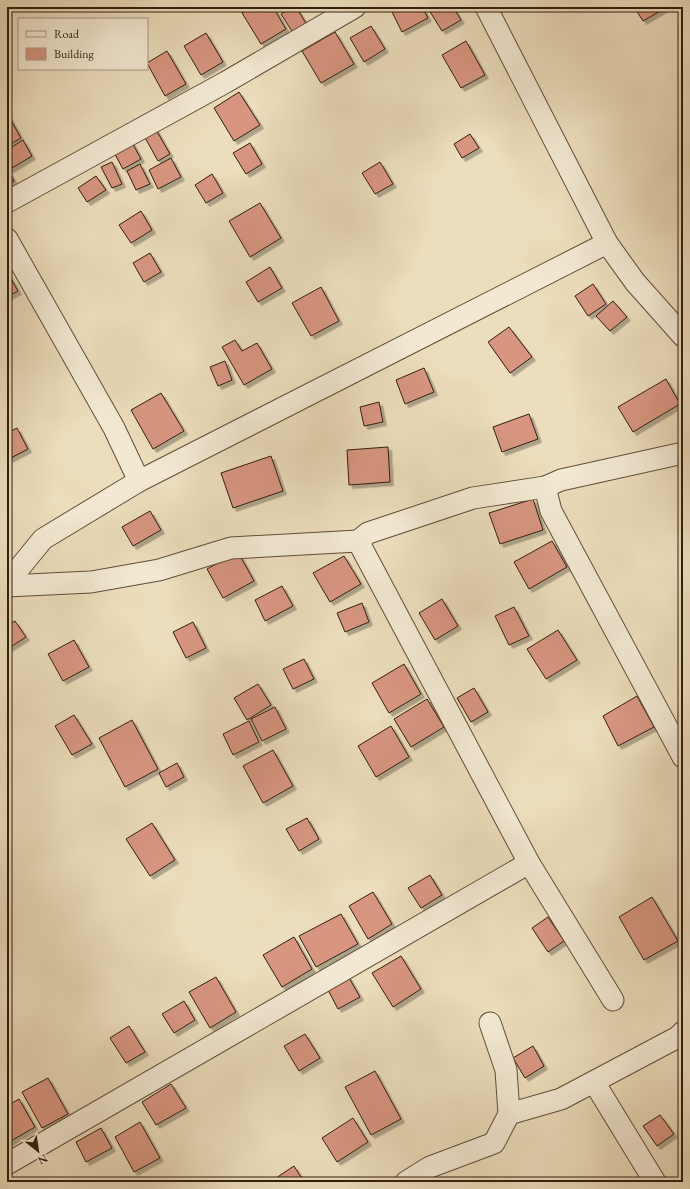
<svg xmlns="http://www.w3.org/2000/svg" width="690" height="1189" viewBox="0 0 690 1189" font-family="'EB Garamond',serif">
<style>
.building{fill:#d89681;stroke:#301e0f;filter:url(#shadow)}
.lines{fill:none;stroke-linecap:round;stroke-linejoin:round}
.street-casing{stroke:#5f4e3a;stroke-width:23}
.street{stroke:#f3e9d3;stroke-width:21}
</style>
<defs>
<filter id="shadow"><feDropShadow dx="3.5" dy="3.5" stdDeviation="0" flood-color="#0004"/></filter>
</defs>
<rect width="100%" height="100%" fill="#ecddbc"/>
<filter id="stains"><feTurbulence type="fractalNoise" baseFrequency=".005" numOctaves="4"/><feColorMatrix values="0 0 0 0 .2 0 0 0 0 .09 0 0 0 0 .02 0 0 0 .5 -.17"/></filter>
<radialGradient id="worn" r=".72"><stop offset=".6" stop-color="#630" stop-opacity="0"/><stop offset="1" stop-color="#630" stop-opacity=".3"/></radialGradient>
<g class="building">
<path d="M 251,7 L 273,7 L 286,29 L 261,44 L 242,13 Z"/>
<path d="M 292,7 L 296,7 L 307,25 L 293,33 L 281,14 Z"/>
<path d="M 403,7 L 422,7 L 428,18 L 402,32 L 392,12 Z"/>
<path d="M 427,7 L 453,7 L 461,20 L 442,31 Z"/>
<path d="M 634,7 L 667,7 L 643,21 Z"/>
<path d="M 371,26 L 385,49 L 364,62 L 350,38 Z"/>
<path d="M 335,32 L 354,64 L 321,83 L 302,51 Z"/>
<path d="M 206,33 L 223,62 L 201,75 L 184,46 Z"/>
<path d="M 466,41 L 485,75 L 461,88 L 442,55 Z"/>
<path d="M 167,51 L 186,84 L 165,96 L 147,63 Z"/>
<path d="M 683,74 L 683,85 L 678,77 Z"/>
<path d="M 239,92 L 260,125 L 234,141 L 214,108 Z"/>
<path d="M 8,115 L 21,138 L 7,146 L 7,116 Z"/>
<path d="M 155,128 L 170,154 L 158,161 L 143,134 Z"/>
<path d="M 470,134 L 479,148 L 462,158 L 454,144 Z"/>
<path d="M 129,137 L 141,159 L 123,169 L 111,147 Z"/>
<path d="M 23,140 L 32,156 L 7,171 L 7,150 Z"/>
<path d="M 250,143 L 262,164 L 246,174 L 233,153 Z"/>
<path d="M 171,158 L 181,177 L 158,189 L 149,170 Z"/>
<path d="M 112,162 L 122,184 L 112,188 L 101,167 Z"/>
<path d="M 380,162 L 393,184 L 375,194 L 362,173 Z"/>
<path d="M 140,164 L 150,184 L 136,190 L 127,171 Z"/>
<path d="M 9,172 L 14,181 L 7,186 L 7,173 Z"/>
<path d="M 212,174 L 223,193 L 206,203 L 195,185 Z"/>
<path d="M 96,176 L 106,190 L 87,202 L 78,188 Z"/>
<path d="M 260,203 L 281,238 L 250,257 L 229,221 Z"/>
<path d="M 141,211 L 152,230 L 131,243 L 119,225 Z"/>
<path d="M 150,253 L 161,272 L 144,282 L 133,263 Z"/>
<path d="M 270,267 L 282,288 L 258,302 L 246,282 Z"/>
<path d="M 7,272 L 18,291 L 7,297 Z"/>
<path d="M 593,284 L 606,304 L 588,316 L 575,296 Z"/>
<path d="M 321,287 L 339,321 L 311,336 L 292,303 Z"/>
<path d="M 613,301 L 627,317 L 610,331 L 596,316 Z"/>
<path d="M 509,327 L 532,357 L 510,373 L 488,342 Z"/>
<path d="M 235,340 L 242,351 L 257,343 L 272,369 L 244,385 L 222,347 Z"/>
<path d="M 225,361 L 232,380 L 218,386 L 210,367 Z"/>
<path d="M 424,368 L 434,392 L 405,404 L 396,380 Z"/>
<path d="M 666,379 L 680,404 L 633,432 L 618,407 Z"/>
<path d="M 161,393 L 184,431 L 153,449 L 131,410 Z"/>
<path d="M 379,402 L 383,422 L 364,426 L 360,407 Z"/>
<path d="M 529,414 L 538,439 L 502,452 L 493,427 Z"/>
<path d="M 17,428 L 28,449 L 7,460 L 7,433 Z"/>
<path d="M 388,447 L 390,482 L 349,485 L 347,450 Z"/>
<path d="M 271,456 L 283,491 L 233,508 L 221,473 Z"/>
<path d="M 533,499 L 543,530 L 500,544 L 489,513 Z"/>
<path d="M 150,511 L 161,530 L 133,546 L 122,527 Z"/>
<path d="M 552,541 L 567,567 L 529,589 L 514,562 Z"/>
<path d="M 238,552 L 254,581 L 223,598 L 207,569 Z"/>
<path d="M 344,556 L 361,584 L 330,602 L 313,573 Z"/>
<path d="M 282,586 L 293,606 L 265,621 L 255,600 Z"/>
<path d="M 442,599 L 458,626 L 435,640 L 419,613 Z"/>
<path d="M 362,603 L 369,622 L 345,632 L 337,613 Z"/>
<path d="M 514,607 L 529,636 L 509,645 L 495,616 Z"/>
<path d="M 15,621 L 26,637 L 9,648 L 7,645 L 7,626 Z"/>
<path d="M 193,622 L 206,648 L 186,658 L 173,632 Z"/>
<path d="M 558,630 L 577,660 L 546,679 L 527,649 Z"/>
<path d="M 74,640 L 89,667 L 63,681 L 48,654 Z"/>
<path d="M 304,659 L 314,679 L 293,689 L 283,669 Z"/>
<path d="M 404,664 L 421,694 L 389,713 L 372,683 Z"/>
<path d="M 258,684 L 271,705 L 247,720 L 234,698 Z"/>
<path d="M 474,688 L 488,712 L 471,722 L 457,698 Z"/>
<path d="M 637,696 L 654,727 L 618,746 L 603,716 Z"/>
<path d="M 427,699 L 444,727 L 411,747 L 394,719 Z"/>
<path d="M 275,707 L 286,729 L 262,741 L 251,719 Z"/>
<path d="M 74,715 L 92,744 L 72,755 L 55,726 Z"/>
<path d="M 132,720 L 158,769 L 125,787 L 99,738 Z"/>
<path d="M 249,721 L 259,742 L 233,755 L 223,734 Z"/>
<path d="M 391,726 L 409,757 L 376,777 L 358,746 Z"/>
<path d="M 273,750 L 293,786 L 263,803 L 243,766 Z"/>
<path d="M 177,763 L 184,777 L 166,787 L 159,773 Z"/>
<path d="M 307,818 L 319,839 L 299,851 L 286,829 Z"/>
<path d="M 152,823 L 175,860 L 150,876 L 126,839 Z"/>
<path d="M 430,875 L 442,895 L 421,908 L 408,888 Z"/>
<path d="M 373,892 L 392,924 L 368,939 L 349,906 Z"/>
<path d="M 652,897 L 678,941 L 644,960 L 619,917 Z"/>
<path d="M 341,914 L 358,944 L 316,967 L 299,936 Z"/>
<path d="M 548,917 L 564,941 L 548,952 L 532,928 Z"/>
<path d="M 294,937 L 312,969 L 282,987 L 263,955 Z"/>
<path d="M 401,956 L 421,989 L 393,1007 L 372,973 Z"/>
<path d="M 348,976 L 360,997 L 338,1009 L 327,988 Z"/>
<path d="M 216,977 L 236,1012 L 210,1028 L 189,992 Z"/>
<path d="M 184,1001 L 195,1020 L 174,1033 L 162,1014 Z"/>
<path d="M 129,1026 L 145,1052 L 126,1063 L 110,1038 Z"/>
<path d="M 305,1034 L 320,1058 L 299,1071 L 284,1046 Z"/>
<path d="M 533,1046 L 544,1066 L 525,1078 L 513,1058 Z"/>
<path d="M 375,1071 L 401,1119 L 371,1135 L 345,1087 Z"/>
<path d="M 48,1078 L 68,1114 L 42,1128 L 22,1092 Z"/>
<path d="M 171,1084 L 186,1108 L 156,1125 L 142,1102 Z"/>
<path d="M 19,1099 L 35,1127 L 9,1142 L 7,1139 L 7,1106 Z"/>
<path d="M 660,1115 L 674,1134 L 657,1146 L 643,1126 Z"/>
<path d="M 353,1118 L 368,1142 L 337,1162 L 322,1138 Z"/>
<path d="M 140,1122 L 160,1158 L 134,1172 L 115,1137 Z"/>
<path d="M 101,1128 L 112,1148 L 86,1162 L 76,1142 Z"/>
<path d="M 294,1166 L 304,1182 L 270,1182 Z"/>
</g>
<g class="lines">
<g class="street-casing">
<g id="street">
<path d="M 486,7 L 607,243"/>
<path d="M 7,202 L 226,82 L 355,7"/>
<path d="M 7,239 L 114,428 L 139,481 L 43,539 L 7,583"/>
<path d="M 139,481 L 607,243 L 635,282 L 683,336"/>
<path d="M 545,487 L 551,511 L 683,757"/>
<path d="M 358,541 L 529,863 L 613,1000"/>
<path d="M 7,586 L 91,582 L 159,570 L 231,548 L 358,541 L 368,533 L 473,498 L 545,487 L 561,480 L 683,453"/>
<path d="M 594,1082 L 655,1182"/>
<path d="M 509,1114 L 561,1099 L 678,1037 L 683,1032"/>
<path d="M 7,1164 L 529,863"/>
<path d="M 406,1182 L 430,1167 L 494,1143 L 509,1114 L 506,1070 L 490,1023"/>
</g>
</g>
<use href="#street" class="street"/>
</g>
<rect width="690" height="1189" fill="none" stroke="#ecddbc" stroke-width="24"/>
<rect x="8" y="8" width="674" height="1173" fill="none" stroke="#301e0f" stroke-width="2"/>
<rect x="12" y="12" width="666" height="1165" fill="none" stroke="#301e0f"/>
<rect x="18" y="18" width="130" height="52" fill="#f3e9d3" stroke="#a59885"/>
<rect x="26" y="31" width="20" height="6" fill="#f3e9d3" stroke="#a59885"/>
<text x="54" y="38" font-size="12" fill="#301e0f">Road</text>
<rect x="26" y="48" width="20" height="12" fill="#d89681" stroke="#a59885"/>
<text x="54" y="58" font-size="12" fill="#301e0f">Building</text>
<g transform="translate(38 1151) rotate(150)" stroke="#f3e9d3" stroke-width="3" paint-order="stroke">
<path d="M0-3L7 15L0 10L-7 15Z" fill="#301e0f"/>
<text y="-6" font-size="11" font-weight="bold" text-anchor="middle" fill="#301e0f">N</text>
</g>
<rect width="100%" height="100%" filter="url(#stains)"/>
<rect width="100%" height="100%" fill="url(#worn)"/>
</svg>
